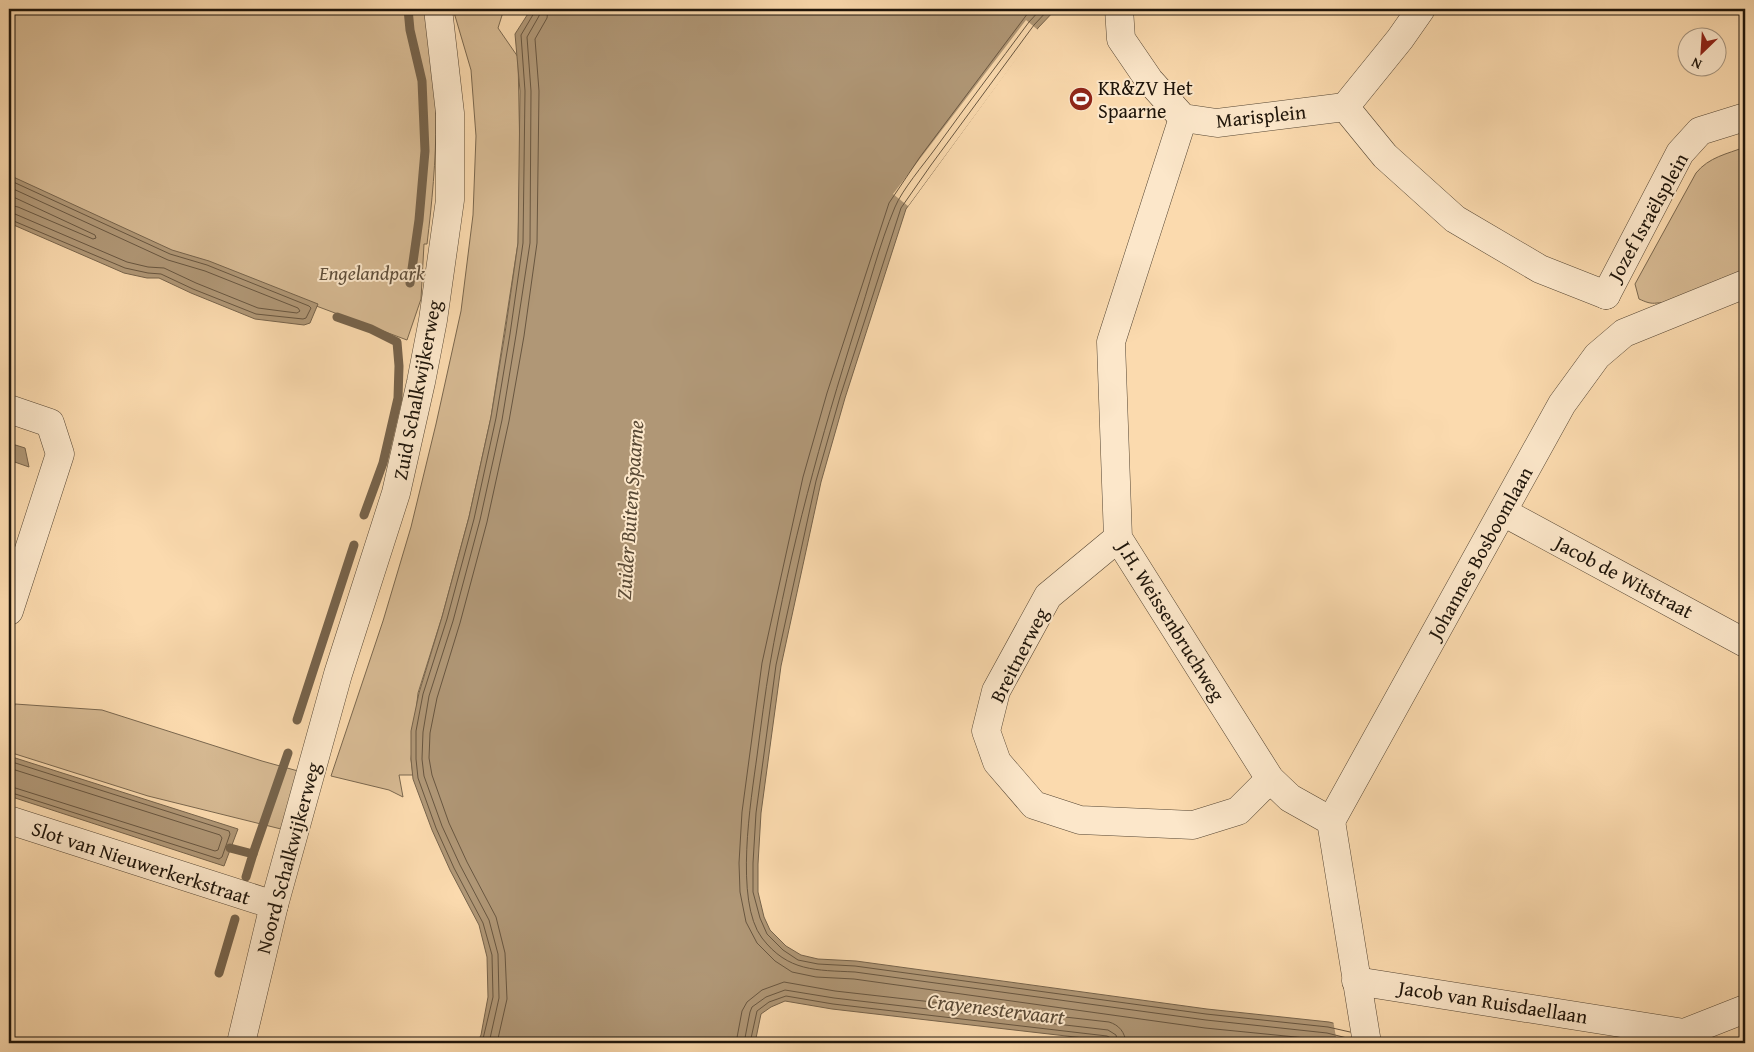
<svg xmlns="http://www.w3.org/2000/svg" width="1754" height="1052" viewBox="0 0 1754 1052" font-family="'Gentium Book Plus',serif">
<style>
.green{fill:#d6b992;stroke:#7a674e}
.water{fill:#b09776;stroke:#76634b}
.pier{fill:#fbdaae}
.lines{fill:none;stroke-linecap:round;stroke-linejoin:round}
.shore{stroke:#685640;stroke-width:1}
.stream{stroke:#76634b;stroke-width:9}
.street-casing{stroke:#564633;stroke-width:29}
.street{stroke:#fce7ca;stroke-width:28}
.labels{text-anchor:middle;stroke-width:4;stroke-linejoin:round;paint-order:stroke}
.poi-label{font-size:20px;fill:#1f150a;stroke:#fce7ca;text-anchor:start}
.street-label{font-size:20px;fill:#1f150a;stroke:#fce7ca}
.park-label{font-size:20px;font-style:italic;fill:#5f4e3a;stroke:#fce7ca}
.water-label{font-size:21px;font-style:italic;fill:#594935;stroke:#fce7ca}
</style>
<rect width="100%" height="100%" fill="#fbdaae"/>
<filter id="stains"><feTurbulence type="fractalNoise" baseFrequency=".004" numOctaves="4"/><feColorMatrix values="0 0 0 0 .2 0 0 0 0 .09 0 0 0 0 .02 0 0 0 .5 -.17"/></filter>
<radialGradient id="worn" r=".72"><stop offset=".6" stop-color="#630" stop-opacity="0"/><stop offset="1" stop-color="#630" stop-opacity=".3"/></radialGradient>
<g class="green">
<path d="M 9,9 L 425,9 C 430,45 436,82 436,119 C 436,160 432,203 427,244 L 424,244 L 421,299 L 407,340 L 167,250 L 9,176 Z"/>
<path d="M 453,9 L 504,9 L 498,28 L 518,57 L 520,159 L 518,243 L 491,417 L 469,517 L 442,617 L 418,693 L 411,759 L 413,775 L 399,775 L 403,797 L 389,790 L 331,776 L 383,621 L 411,527 L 436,424 L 461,311 L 473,215 L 476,136 L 471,70 Z"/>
<path d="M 1745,147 L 1745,273 C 1724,281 1679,303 1657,303 C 1650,304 1646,302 1639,299 L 1635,284 L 1696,173 C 1709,157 1727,154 1745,147 Z"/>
<path d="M 15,704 L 102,710 L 262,761 L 298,771 L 281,829 L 148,796 L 9,752 L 9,733 Z"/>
</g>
<g class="water">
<path d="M 531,9 L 1056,9 L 1038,28 L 906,209 L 845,398 L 821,482 L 781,666 L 761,813 L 758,864 L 758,892 L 764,917 L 770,930 L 786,946 L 801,955 L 818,959 L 856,961 L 1207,1009 L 1329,1022 L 1395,1039 L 1441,1043 L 1127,1043 L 832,1009 L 785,1001 L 771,1007 L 761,1014 L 755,1043 L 477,1043 L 481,1035 L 488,997 L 487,957 L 479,925 L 450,870 L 432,830 L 413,779 L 411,759 L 411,731 L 419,693 L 442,617 L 469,517 L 491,417 L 505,333 L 518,243 L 520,91 L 515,34 Z"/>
<path d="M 9,175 L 172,250 L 209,261 L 318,304 L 310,323 L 304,325 L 255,319 L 191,293 L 159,278 L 147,278 L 124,273 L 9,223 Z"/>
<path d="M 9,443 L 25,448 L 29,467 L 9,460 Z"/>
<path d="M 9,756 L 238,829 L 224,866 L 9,796 Z"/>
</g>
<g class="pier">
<path d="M 1026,20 L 1038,30 L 908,206 L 893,194 Z"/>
<path d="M 1333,1020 L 1394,1036 L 1395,1043 L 1337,1043 Z"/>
</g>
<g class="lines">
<g class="shore">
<path d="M 1031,9 L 920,157 L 889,203 L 827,393 L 803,477 L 762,663 L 742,812 L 739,863 L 740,892 L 746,922 L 757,943 L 775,961 L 792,972 L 816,977 L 854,979 L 1205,1028 L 1326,1040 L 1337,1043"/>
<path d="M 1041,9 L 1029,22 C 998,64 966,106 935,149 C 924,164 902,190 895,207 C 879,245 869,287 856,326 C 821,437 790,549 770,664 C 765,694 761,725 757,756 C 751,800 734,901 762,938 C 788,972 816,970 855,972 L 1206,1020 L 1327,1033 L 1351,1039"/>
<path d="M 1049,9 L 1034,25 L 931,165 L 901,208 L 840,397 L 816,481 L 776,665 L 756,813 L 753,863 L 753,892 L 760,918 L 767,934 L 783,950 L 798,960 L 818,964 L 855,966 L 1206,1014 L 1328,1027 L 1350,1032"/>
<path d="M 9,180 L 170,254 L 207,265 L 309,306 L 311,308 L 306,318 L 303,319 L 256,314 L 193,289 L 161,274 L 148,273 L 125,268 L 9,219"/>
<path d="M 9,187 L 168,260 L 205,271 L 298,308 L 300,311 L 297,313 L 281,311 L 258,308 L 196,283 L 164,268 L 148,267 L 127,262 L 15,214 L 9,213"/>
<path d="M 9,195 L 95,235 L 96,238 L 93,239 L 18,207 L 9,205"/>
<path d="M 9,761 L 229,831 L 230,834 L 222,857 L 219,859 L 9,792"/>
<path d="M 9,768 L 220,835 L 222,838 L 218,850 L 215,851 L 9,786"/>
<path d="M 482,1043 L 493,997 L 492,955 L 483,923 L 454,868 L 436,828 L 418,778 L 416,759 L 416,731 L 423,694 L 447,619 L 474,519 L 496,418 L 510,334 L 523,243 L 525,91 L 521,35 L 534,13 L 534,9"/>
<path d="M 489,1043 L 499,998 L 498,954 L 489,920 L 460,865 L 442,826 L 424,776 L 422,759 L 423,732 L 429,696 L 453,621 L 480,520 L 502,420 L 516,335 L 530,243 L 531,91 L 527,37 L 539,16 L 541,9"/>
<path d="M 497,1043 L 507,999 L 505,953 L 496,917 L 467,862 L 449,823 L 432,775 L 429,758 L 430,733 L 437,698 L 460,623 L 487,522 L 509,421 L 524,336 L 537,243 L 539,91 L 535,39 L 547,18 L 548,9"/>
<path d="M 736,1043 L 742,1011 L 747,1002 L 762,990 L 784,982 L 835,991 L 1109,1022 C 1119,1025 1125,1032 1126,1043"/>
<path d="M 744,1043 L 750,1012 L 752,1007 L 766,997 L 785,990 L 834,998 L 1108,1030 L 1116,1035 L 1118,1043"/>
<path d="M 750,1043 L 757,1011 L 769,1002 L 786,996 L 833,1004 L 1107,1036 L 1111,1038 L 1112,1043"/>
</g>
<g class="stream">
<path d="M 408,9 L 410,30 L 422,81 L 425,151 L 419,220 L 410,283"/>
<path d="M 337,317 L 371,329 L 397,342 L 399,366 L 398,398 L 383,463 L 364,515"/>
<path d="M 297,720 L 354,545"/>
<path d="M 230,848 L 253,854 L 246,877"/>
<path d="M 253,854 L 288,753"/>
<path d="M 219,973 L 235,919"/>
</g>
<g class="street-casing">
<g id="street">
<path d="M 1119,9 L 1121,39 L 1149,80 L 1183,118 L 1217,123 L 1345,107 L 1400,39 L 1421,9"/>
<path d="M 1345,107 L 1385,156 L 1455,219 L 1540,269 L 1606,295"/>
<path d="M 1183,118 L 1111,342 L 1118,538 L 1270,779 L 1290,798 L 1331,821"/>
<path d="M 1606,295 L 1680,153 L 1700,131 L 1745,117"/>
<path d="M 9,409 L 50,423 L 60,454 L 9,611"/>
<path d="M 1503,512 L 1745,643"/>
<path d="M 1118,538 L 1048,596 L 996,691 L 986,731 L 997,762 L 1034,805 L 1080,820 L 1193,825 L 1238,811 L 1270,779"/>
<path d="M 9,820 L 274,905"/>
<path d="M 1331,821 L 1562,404 L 1597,356 L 1624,333 L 1745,284"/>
<path d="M 1331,821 L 1367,1043"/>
<path d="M 1356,981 L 1684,1033 L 1745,1009"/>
<path d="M 241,1043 L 274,905 L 338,674 L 396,493 L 421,382 L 433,320 L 450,200 L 450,113 L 438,9"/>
</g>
</g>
<use href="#street" class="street"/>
</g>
<defs>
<g id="stadium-disc" transform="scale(1.25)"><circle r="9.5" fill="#8f2418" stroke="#fce7ca"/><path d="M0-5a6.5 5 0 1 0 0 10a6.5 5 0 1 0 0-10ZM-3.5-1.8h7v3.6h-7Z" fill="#fff"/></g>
</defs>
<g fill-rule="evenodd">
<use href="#stadium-disc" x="1081" y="99"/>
</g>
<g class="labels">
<g class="poi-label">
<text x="1098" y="95">KR&amp;ZV Het<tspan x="1098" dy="23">Spaarne</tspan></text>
</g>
<g class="street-label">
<text transform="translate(1261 116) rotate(-6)" y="7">Marisplein</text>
<text transform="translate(1648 217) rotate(-61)" y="7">Jozef Israëlsplein</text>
<text transform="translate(417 390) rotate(-79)" y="7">Zuid Schalkwijkerweg</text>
<text transform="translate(1480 553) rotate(-61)" y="7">Johannes Bosboomlaan</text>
<text transform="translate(1624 577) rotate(28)" y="7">Jacob de Witstraat</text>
<text transform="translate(1171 621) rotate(58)" y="7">J.H. Weissenbruchweg</text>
<text transform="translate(1019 655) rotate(-63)" y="7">Breitnerweg</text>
<text transform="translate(288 858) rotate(-75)" y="7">Noord Schalkwijkerweg</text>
<text transform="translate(141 863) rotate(18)" y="7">Slot van Nieuwerkerkstraat</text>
<text transform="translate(1493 1002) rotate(9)" y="7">Jacob van Ruisdaellaan</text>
</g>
<g class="park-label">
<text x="372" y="280">Engelandpark</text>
</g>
<g class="water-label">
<text transform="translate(630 510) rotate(-86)" y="7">Zuider Buiten Spaarne</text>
<text transform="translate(996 1009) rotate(7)" y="7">Crayenestervaart</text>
</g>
</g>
<rect width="1754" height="1052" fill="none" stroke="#fbdaae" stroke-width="30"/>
<rect x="10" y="10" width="1734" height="1032" fill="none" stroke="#1f150a" stroke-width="2.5"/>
<rect x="15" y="15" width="1724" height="1022" fill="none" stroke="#1f150a"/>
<g transform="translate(1702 52) rotate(205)"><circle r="24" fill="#fce7ca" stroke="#a4937d"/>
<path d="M0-4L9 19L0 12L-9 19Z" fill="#8f2418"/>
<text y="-8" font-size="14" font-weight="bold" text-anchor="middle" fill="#1f150a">N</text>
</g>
<rect width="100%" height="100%" filter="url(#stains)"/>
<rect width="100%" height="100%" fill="url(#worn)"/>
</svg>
